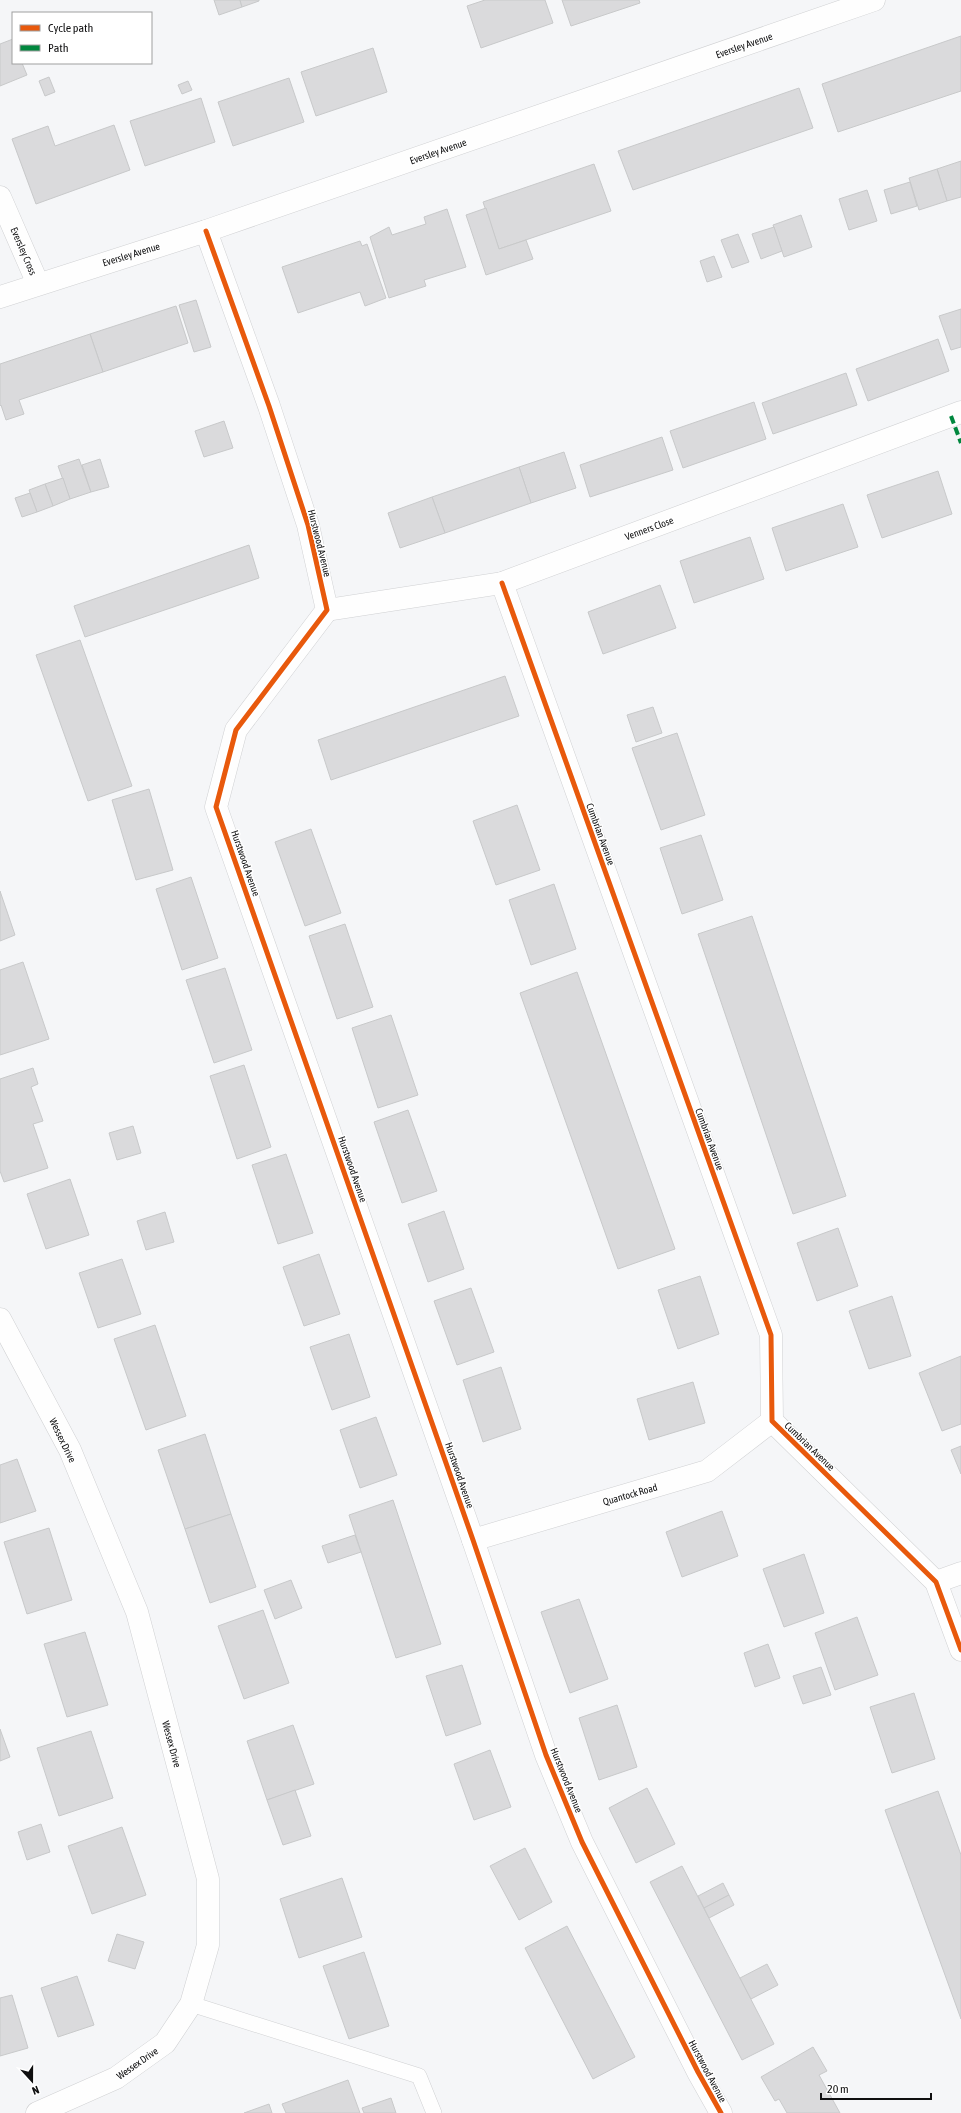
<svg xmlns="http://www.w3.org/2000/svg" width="961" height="2113" viewBox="0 0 961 2113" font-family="'Asap Condensed',sans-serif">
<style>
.building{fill:#dadadc;stroke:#c8c9ca}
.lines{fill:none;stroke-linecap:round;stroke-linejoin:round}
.service-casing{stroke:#d0d1d3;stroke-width:16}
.minor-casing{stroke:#d0d1d3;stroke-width:23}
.service{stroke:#fefefe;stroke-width:15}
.minor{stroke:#fefefe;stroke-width:22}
.quiet{stroke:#00873e;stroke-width:4;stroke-dasharray:8 4;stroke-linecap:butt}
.cycleway-casing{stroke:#fff;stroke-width:8}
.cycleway{stroke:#e8590c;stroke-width:5}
.labels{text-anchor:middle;stroke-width:3;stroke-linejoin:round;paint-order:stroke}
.street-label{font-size:10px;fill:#0f0f10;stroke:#fff}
</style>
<rect width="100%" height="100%" fill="#f5f6f8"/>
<g class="building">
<path d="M 214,0 L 240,0 L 242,7 L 219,15 Z"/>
<path d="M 240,0 L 259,0 L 259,1 L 242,7 Z"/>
<path d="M 485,0 L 545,0 L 553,23 L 481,48 L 467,6 Z"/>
<path d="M 562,0 L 639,0 L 640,3 L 571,26 Z"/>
<path d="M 961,36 L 961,91 L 838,132 L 822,84 Z"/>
<path d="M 13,39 L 13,63 L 22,63 L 27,75 L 0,86 L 0,44 Z"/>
<path d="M 373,48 L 387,92 L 316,116 L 301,72 Z"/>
<path d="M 49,77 L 55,92 L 45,96 L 39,81 Z"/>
<path d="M 289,78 L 304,122 L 233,146 L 218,102 Z"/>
<path d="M 188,81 L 192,90 L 182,94 L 178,85 Z"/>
<path d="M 799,88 L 813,128 L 633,190 L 618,151 Z"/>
<path d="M 201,98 L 215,142 L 145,166 L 130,121 Z"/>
<path d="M 114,125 L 130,170 L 36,204 L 12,139 L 48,126 L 55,146 Z"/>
<path d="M 961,161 L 961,197 L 947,201 L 937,169 Z"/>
<path d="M 594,164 L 611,211 L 499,249 L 483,202 Z"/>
<path d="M 937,169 L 947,201 L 919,210 L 909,178 Z"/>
<path d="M 910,182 L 917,206 L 891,214 L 884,190 Z"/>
<path d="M 867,190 L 877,221 L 849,230 L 839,199 Z"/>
<path d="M 486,208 L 499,249 L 526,240 L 533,259 L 486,275 L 466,215 Z"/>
<path d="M 447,209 L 466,267 L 424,280 L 426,286 L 389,298 L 370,237 L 389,227 L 392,235 L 426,224 L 424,217 Z"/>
<path d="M 801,215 L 812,247 L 784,257 L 773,225 Z"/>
<path d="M 774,227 L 782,251 L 761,259 L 752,234 Z"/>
<path d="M 738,234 L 749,262 L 732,268 L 721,240 Z"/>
<path d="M 360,241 L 362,246 L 367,244 L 386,298 L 365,306 L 360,292 L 298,313 L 282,267 Z"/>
<path d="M 714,256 L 722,277 L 707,282 L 700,261 Z"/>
<path d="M 196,300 L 211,347 L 194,352 L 179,305 Z"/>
<path d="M 176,306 L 188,343 L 103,372 L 90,334 Z"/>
<path d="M 961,309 L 961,347 L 951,350 L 939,316 Z"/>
<path d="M 90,334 L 103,372 L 19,400 L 24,414 L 6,420 L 1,405 L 0,406 L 0,364 Z"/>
<path d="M 938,339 L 949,371 L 868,401 L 856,369 Z"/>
<path d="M 846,373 L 857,405 L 773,434 L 762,403 Z"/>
<path d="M 754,402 L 766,439 L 683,468 L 670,431 Z"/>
<path d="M 224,421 L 233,448 L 204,457 L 195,431 Z"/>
<path d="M 662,437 L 673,470 L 590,497 L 580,465 Z"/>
<path d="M 564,452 L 576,488 L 531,503 L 519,467 Z"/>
<path d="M 79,459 L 91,492 L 70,499 L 58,466 Z"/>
<path d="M 100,459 L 109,487 L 91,492 L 82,465 Z"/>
<path d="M 519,467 L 531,503 L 445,533 L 432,497 Z"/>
<path d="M 938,471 L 952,514 L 882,538 L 867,495 Z"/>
<path d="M 63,478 L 70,499 L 53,506 L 45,484 Z"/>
<path d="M 45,484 L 53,506 L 37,512 L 29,490 Z"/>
<path d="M 30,493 L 37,512 L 22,517 L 15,498 Z"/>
<path d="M 432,497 L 445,533 L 400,548 L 388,513 Z"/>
<path d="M 843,504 L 858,547 L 786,571 L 772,528 Z"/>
<path d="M 750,537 L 764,579 L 694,603 L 680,561 Z"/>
<path d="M 249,545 L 259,578 L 85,637 L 74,606 Z"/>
<path d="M 660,585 L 676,628 L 603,654 L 588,612 Z"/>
<path d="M 80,640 L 132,786 L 88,801 L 36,655 Z"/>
<path d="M 505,676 L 519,716 L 331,780 L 318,740 Z"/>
<path d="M 653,707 L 662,733 L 636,742 L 627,715 Z"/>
<path d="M 677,733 L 705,815 L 661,830 L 632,748 Z"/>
<path d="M 149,789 L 173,870 L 136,880 L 112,800 Z"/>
<path d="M 517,805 L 540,870 L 496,885 L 473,821 Z"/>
<path d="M 311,829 L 341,913 L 305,926 L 275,842 Z"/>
<path d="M 701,835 L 723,900 L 682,914 L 660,848 Z"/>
<path d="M 191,877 L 218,958 L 182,970 L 156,889 Z"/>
<path d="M 554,884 L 576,949 L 531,965 L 509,900 Z"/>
<path d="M 0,891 L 15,935 L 0,941 Z"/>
<path d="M 752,916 L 846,1196 L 793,1214 L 698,934 Z"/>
<path d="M 345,924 L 373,1007 L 337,1019 L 309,936 Z"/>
<path d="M 23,962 L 49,1039 L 0,1055 L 0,970 Z"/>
<path d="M 225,968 L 252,1050 L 214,1063 L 186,980 Z"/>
<path d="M 577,972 L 675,1249 L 618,1269 L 520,993 Z"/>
<path d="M 391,1015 L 418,1095 L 378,1108 L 352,1028 Z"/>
<path d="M 244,1065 L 271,1147 L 237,1159 L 210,1076 Z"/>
<path d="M 33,1068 L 38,1084 L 31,1087 L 43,1121 L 33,1124 L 48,1168 L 4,1182 L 0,1171 L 0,1079 Z"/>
<path d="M 408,1110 L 437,1191 L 402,1203 L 374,1122 Z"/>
<path d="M 133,1126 L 141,1153 L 117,1160 L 109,1133 Z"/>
<path d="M 286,1154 L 313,1233 L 278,1244 L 252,1165 Z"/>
<path d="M 70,1179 L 89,1235 L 46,1249 L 27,1194 Z"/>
<path d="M 444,1211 L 464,1269 L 428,1282 L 408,1224 Z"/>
<path d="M 165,1212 L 174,1242 L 146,1250 L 137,1221 Z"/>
<path d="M 838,1228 L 858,1286 L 817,1301 L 797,1243 Z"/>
<path d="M 319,1254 L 340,1314 L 304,1326 L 283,1267 Z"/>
<path d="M 122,1259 L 141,1314 L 98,1328 L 79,1273 Z"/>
<path d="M 700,1276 L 719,1334 L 678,1349 L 658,1290 Z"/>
<path d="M 471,1288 L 494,1352 L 457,1365 L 434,1301 Z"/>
<path d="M 892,1296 L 911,1356 L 869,1369 L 849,1311 Z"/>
<path d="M 155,1325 L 186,1416 L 146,1430 L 114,1339 Z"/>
<path d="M 349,1334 L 370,1397 L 332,1410 L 310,1347 Z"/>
<path d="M 961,1356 L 961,1424 L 942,1431 L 919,1373 Z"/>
<path d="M 501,1367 L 521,1429 L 483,1442 L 463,1380 Z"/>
<path d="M 693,1382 L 705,1423 L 649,1440 L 637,1399 Z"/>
<path d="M 376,1417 L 397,1475 L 360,1488 L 340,1430 Z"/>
<path d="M 205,1434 L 231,1514 L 185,1529 L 158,1450 Z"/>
<path d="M 961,1446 L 961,1474 L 951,1450 Z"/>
<path d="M 17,1459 L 36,1511 L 0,1523 L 0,1465 Z"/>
<path d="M 393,1500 L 441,1644 L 396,1658 L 349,1515 Z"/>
<path d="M 722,1511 L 738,1556 L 682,1577 L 666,1532 Z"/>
<path d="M 231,1514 L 256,1587 L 210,1603 L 185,1529 Z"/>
<path d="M 49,1528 L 72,1600 L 27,1614 L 4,1542 Z"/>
<path d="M 355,1535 L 361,1552 L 328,1563 L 322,1546 Z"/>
<path d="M 804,1554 L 824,1613 L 784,1627 L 763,1569 Z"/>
<path d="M 291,1580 L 302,1608 L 275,1619 L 264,1590 Z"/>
<path d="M 579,1599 L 608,1679 L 570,1693 L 541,1612 Z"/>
<path d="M 263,1610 L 289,1683 L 244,1699 L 218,1626 Z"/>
<path d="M 857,1617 L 878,1675 L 835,1690 L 815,1633 Z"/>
<path d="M 85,1632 L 108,1705 L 67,1717 L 44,1644 Z"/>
<path d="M 768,1644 L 780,1678 L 755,1687 L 744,1653 Z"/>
<path d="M 462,1665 L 481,1724 L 446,1736 L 426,1676 Z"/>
<path d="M 821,1667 L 831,1695 L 803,1704 L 793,1676 Z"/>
<path d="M 914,1693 L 935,1759 L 892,1773 L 870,1707 Z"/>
<path d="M 617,1705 L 637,1767 L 599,1780 L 579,1718 Z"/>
<path d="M 293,1725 L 314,1784 L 267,1800 L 247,1741 Z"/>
<path d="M 0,1729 L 10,1757 L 0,1761 Z"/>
<path d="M 91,1731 L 113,1798 L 59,1816 L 37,1748 Z"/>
<path d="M 490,1750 L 511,1807 L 474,1820 L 454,1764 Z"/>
<path d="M 647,1788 L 675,1844 L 636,1863 L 609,1808 Z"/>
<path d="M 295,1790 L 311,1836 L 283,1845 L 267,1800 Z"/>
<path d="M 938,1791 L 961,1855 L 961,2019 L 885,1810 Z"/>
<path d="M 41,1824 L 50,1852 L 27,1860 L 18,1832 Z"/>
<path d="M 122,1827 L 146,1895 L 92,1914 L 68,1846 Z"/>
<path d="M 525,1848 L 552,1902 L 519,1920 L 490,1866 Z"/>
<path d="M 682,1866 L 774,2044 L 742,2060 L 650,1882 Z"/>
<path d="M 342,1878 L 362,1937 L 299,1958 L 280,1899 Z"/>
<path d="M 723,1883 L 729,1895 L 704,1908 L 698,1896 Z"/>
<path d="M 729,1895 L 734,1905 L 709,1918 L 704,1908 Z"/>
<path d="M 567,1926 L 635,2057 L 593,2079 L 525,1948 Z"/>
<path d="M 117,1934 L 144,1942 L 135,1969 L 108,1961 Z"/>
<path d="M 364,1952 L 389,2026 L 349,2039 L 323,1966 Z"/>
<path d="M 767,1964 L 778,1985 L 751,1999 L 740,1978 Z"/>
<path d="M 77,1976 L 94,2025 L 58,2037 L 41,1988 Z"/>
<path d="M 12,1995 L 28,2048 L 0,2056 L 0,1998 Z"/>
<path d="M 813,2047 L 827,2071 L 819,2075 L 840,2113 L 787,2113 L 779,2099 L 775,2101 L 761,2077 Z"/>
<path d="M 348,2080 L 360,2113 L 286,2113 L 282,2104 Z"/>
<path d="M 391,2098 L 396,2113 L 364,2113 L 362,2108 Z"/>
<path d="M 269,2104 L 272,2113 L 244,2113 Z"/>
</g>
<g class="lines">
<g class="service-casing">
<path id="service" d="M 191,2004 L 419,2076 L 434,2113"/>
</g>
<g class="minor-casing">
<g id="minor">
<path d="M 0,197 L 38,284"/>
<path d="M 206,231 L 269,406 L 308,525 L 327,610 L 236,730 L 216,807 L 473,1540 L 546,1755 L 582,1842 L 698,2072 L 721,2113"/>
<path d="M 0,297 L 206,231 L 874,0"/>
<path d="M 502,583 L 771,1335 L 772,1421 L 936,1582 L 961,1650"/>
<path d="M 327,610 L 502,583 L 961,412"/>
<path d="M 0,1319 L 70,1450 L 137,1612 L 208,1879 L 208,1945 L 191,2004 L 165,2043 L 116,2078 L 37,2113"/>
<path d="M 473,1540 L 707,1471 L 772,1421"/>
<path d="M 936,1582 L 961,1573"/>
</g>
</g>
<use href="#service" class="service"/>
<use href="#minor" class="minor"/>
<path class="quiet" d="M 951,416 L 961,443"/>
<g class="cycleway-casing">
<g id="cycleway">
<path d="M 206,231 L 269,406 L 308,525 L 327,610 L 236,730 L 216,807 L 473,1540 L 546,1755 L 582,1842 L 698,2072 L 721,2113"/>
<path d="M 502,583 L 771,1335 L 772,1421 L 936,1582 L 961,1650"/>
</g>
</g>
<use href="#cycleway" class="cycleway"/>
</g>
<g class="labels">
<g class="street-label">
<text transform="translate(744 45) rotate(-19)" y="4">Eversley Avenue</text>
<text transform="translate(438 151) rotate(-19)" y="4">Eversley Avenue</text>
<text transform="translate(24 251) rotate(67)" y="4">Eversley Cross</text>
<text transform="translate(131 254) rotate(-17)" y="4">Eversley Avenue</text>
<text transform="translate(649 528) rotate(-20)" y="4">Venners Close</text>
<text transform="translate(320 543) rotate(76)" y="4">Hurstwood Avenue</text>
<text transform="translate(601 834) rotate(70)" y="4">Cumbrian Avenue</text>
<text transform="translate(246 863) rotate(71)" y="4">Hurstwood Avenue</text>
<text transform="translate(710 1139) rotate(70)" y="4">Cumbrian Avenue</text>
<text transform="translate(353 1169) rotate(71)" y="4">Hurstwood Avenue</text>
<text transform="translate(63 1440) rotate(64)" y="4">Wessex Drive</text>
<text transform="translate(810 1446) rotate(44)" y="4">Cumbrian Avenue</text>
<text transform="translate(460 1475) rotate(71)" y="4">Hurstwood Avenue</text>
<text transform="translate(630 1494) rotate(-16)" y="4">Quantock Road</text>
<text transform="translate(172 1744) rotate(75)" y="4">Wessex Drive</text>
<text transform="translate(567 1780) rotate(68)" y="4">Hurstwood Avenue</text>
<text transform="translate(137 2063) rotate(-35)" y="4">Wessex Drive</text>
<text transform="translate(708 2071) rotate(62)" y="4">Hurstwood Avenue</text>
</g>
</g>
<rect x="12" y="12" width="140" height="52" fill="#ffffff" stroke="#9f9f9f"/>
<rect x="20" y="25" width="20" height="6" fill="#e8590c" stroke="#9f9f9f"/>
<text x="48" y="32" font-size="12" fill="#0f0f10">Cycle path</text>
<rect x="20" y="45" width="20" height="6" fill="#00873e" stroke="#9f9f9f"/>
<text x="48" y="52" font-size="12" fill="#0f0f10">Path</text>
<g transform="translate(32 2081) rotate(159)" stroke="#ffffff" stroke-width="3" paint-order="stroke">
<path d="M0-3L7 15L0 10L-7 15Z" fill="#0f0f10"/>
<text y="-6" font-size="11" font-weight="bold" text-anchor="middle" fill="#0f0f10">N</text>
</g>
<path d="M821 2093v6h110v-6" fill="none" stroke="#0f0f10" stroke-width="2"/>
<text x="827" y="2093" font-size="12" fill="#0f0f10" stroke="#ffffff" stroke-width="3" paint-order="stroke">20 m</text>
</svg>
